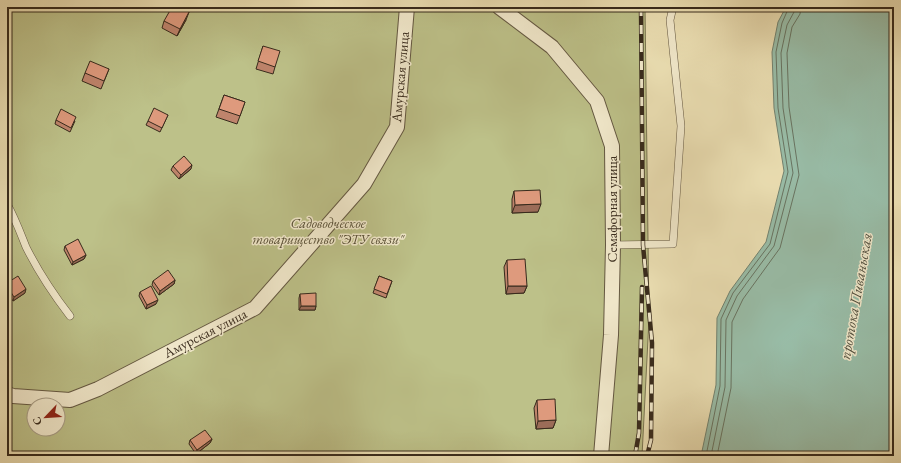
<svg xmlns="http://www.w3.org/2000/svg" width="901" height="463" viewBox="0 0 901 463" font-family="'EB Garamond',serif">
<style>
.green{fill:#bdc189;stroke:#7a7652;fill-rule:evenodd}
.water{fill:#99bea9;stroke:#728371}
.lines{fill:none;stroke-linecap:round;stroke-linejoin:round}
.shore{stroke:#687462;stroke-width:1}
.service-casing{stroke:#645842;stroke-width:8}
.minor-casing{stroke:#645842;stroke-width:16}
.service{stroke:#f3ebce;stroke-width:7}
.minor{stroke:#f3ebce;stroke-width:14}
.rail-casing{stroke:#372a1c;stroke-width:4.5}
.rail{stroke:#f3ebce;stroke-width:3;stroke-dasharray:9;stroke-linecap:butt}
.wall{fill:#bf846c;stroke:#372a1c}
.shaded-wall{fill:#9b6c58;stroke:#372a1c}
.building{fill:#de9a7d;stroke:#372a1c}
.labels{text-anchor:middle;stroke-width:3;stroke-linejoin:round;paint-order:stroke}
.street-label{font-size:14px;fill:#372a1c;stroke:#f3ebce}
.park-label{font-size:14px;font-style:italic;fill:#585037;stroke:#f3ebce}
.water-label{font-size:15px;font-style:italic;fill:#504f3f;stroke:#f3ebce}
</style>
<rect width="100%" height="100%" fill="#ece0b4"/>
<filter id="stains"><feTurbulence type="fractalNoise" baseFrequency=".005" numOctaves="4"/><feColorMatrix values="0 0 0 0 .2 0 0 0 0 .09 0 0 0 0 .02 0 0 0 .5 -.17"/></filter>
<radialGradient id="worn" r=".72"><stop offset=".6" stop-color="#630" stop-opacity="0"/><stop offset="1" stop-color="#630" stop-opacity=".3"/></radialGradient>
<path class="green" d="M 7,7 L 645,7 L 649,319 L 642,456 L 7,456 ZM 34,405 L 58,405 L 58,429 L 34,429 Z"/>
<path class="water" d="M 786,7 L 894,7 L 894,456 L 701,456 L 716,385 L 717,318 L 730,291 L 766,242 L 784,171 L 774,108 L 772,52 L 778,22 Z"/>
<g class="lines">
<g class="shore">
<path d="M 706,456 L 720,386 L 721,319 L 733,293 L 770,244 L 788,172 L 778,108 L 776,52 L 782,23 L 789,7"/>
<path d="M 711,456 L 725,387 L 726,320 L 737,296 L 774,246 L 793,173 L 783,108 L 781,53 L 787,25 L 794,12 L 795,7"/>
<path d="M 717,456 L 731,388 L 732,322 L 743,299 L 780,248 L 799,175 L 789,107 L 787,53 L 792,27 L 800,14 L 801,7"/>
</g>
<g class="service-casing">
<g id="service">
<path d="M 7,204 C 15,218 20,232 26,247 C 38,271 53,294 70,316"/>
<path d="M 613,245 L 673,244 L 681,126 L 670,20 L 673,7"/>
</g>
</g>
<g class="minor-casing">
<g id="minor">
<path d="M 499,7 L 552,47 L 597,101 L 612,146 L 613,245 L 611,335 L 601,456"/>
<path d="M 7,394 L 13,396 L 70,400 L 98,389 L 255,308 L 364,184 L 397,127 L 407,7"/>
</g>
</g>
<use href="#service" class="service"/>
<use href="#minor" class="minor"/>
<g class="rail-casing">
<g id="rail">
<path d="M 641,7 L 643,245 L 652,343 L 651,440 L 647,456"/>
<path d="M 635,456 L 639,433 L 642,287"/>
</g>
</g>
<use href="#rail" class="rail"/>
</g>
<g class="wall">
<path d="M 186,20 L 177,36 L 162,28 L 164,21 Z"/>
<path d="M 263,46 L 275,67 L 273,74 L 256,69 Z"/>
<path d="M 109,69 L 101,89 L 82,81 L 85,73 Z"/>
<path d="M 224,95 L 245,102 L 237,124 L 216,117 Z"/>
<path d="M 168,115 L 160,132 L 146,125 L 148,121 Z"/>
<path d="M 56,120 L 75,121 L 70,132 L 55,124 Z"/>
<path d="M 173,166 L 191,169 L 179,179 L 171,170 Z"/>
<path d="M 514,191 L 538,212 L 512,213 L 512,199 Z"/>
<path d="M 65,246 L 86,255 L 84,259 L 72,265 L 64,250 Z"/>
<path d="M 507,260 L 527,286 L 524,293 L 506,294 L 504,267 Z"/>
<path d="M 379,276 L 392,281 L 386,298 L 373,293 Z"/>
<path d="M 175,280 L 174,284 L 159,295 L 152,285 L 153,281 Z"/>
<path d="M 7,283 L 25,293 L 13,301 L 7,292 Z"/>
<path d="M 140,292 L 156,304 L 146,309 L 139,296 Z"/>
<path d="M 300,294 L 316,306 L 315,310 L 299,310 L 299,298 Z"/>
<path d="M 537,400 L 556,420 L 553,428 L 536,429 L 534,408 Z"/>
<path d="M 212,439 L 210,443 L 196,454 L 189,444 L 190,440 Z"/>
</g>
<g class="shaded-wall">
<path d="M 189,12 L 186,20 L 177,36 L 180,29 Z"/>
<path d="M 192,165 L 191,169 L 179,179 L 181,175 Z"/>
<path d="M 541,204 L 538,212 L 512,213 L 515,205 Z"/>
<path d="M 86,255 L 84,259 L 72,265 L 73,262 Z"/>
<path d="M 175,280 L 174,284 L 159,295 L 160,291 Z"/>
<path d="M 508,286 L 527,286 L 524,293 L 506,294 Z"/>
<path d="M 26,289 L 25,293 L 13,301 L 14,297 Z"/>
<path d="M 158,300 L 156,304 L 146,309 L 147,305 Z"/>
<path d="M 301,306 L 316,306 L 315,310 L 299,310 Z"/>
<path d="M 556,420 L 553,428 L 536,429 L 538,421 Z"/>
<path d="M 212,439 L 210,443 L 196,454 L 197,450 Z"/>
</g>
<g class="building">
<path d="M 172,7 L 179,7 L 189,12 L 180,29 L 164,21 Z"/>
<path d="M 263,46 L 280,51 L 275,67 L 258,61 Z"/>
<path d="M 90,61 L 109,69 L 104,81 L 85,73 Z"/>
<path d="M 224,95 L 245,102 L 240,116 L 219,109 Z"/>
<path d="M 154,108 L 168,115 L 162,128 L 148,121 Z"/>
<path d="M 61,109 L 76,117 L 71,128 L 56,120 Z"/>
<path d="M 184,156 L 192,165 L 181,175 L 173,166 Z"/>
<path d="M 540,190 L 541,204 L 515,205 L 514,191 Z"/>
<path d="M 78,239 L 86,255 L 73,262 L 65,246 Z"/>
<path d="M 525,259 L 527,286 L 508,286 L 507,260 Z"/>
<path d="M 168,270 L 175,280 L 160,291 L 153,281 Z"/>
<path d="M 18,276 L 26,289 L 14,297 L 7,286 L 7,283 Z"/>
<path d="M 379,276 L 392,281 L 387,294 L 374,289 Z"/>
<path d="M 151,286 L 158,300 L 147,305 L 140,292 Z"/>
<path d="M 316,293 L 316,306 L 301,306 L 300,294 Z"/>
<path d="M 555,399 L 556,420 L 538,421 L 537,400 Z"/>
<path d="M 205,430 L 212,439 L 197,450 L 190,440 Z"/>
</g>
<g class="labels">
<g class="street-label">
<text transform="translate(400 77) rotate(-85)" y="5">Амурская улица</text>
<text transform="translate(612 209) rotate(-90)" y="5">Семафорная улица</text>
<text transform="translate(205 333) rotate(-27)" y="5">Амурская улица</text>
</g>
<g class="park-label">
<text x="328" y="228">Садоводческое<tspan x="328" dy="16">товарищество "ЭТУ связи"</tspan></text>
</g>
<g class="water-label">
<text transform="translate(856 296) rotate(-80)" y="5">протока Пиваньская</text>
</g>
</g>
<rect width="901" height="463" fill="none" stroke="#ece0b4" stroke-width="24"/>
<rect x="8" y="8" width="885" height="447" fill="none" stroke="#372a1c" stroke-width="2"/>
<rect x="12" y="12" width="877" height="439" fill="none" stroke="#372a1c"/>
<g transform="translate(46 417) rotate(245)"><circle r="19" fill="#f3ebce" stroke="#a89e87"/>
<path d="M0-3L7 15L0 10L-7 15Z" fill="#8f2418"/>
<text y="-6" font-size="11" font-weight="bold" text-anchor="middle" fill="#372a1c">С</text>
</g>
<rect width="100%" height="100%" filter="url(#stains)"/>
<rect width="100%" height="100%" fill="url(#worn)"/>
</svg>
